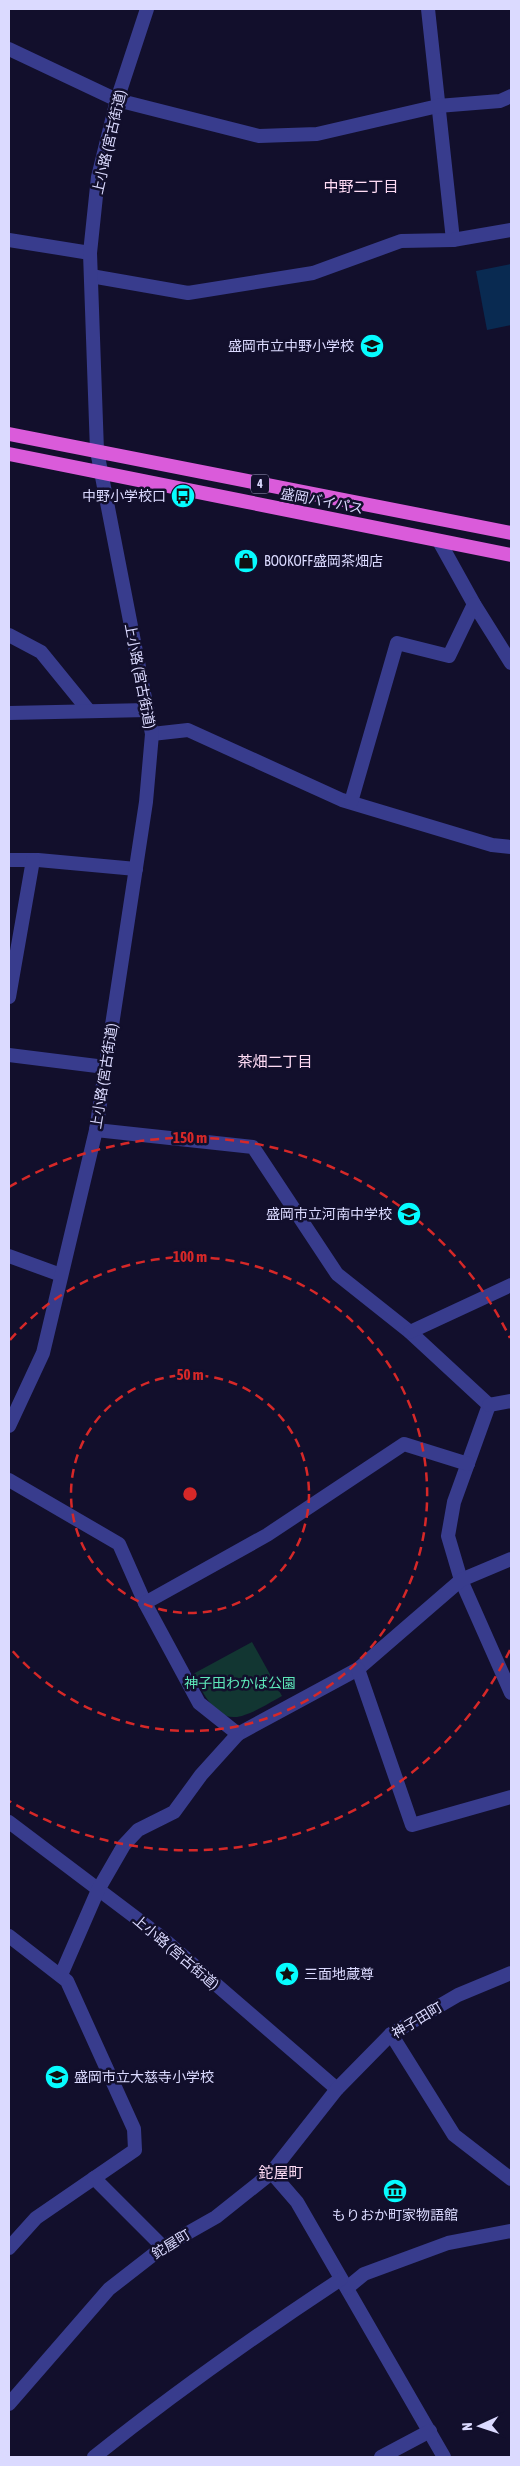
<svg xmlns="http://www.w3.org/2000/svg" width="520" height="2466" viewBox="0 0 520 2466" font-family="'Asap Condensed','Noto Sans JP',sans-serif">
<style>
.green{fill:#123632}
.water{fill:#092a51}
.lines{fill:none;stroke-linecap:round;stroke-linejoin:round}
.minor{stroke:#383c8d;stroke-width:14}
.tertiary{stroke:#383c8d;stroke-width:14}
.trunk{stroke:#da5bda;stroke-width:14}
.ring{fill:none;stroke:#d62828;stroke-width:2.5;stroke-dasharray:9 6}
.labels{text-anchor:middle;stroke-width:5;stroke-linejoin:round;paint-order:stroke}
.shield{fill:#120f2c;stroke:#9f9dc0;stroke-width:1}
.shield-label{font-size:12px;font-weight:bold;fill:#dbdaff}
.street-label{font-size:14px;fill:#dbdaff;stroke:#120f2c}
.poi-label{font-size:14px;fill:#dbdaff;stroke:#120f2c;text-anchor:end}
.park-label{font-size:14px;fill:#5de8b9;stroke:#120f2c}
.neighbourhood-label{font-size:15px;fill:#ffdcf5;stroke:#120f2c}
.centre{fill:#d62828;stroke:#120f2c;stroke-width:2.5}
.ring-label{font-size:15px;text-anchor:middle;font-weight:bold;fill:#d62828;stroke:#120f2c;stroke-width:5;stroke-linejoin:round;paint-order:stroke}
</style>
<rect width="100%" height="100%" fill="#120f2c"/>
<path class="green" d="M 252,1642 L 282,1696 C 271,1702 247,1717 235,1717 C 215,1719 200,1688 193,1674 Z"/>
<path class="water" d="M 511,264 L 511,325 L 487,330 L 476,271 Z"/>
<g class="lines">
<g class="minor">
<path d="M 428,9 L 453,240"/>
<path d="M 9,240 L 90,253"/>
<path d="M 91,276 L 188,293 L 313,273 L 401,241 L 453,240 L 511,230"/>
<path d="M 439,541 L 474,604 L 511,663"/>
<path d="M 9,635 L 41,652 L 89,711"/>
<path d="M 9,713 L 148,710"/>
<path d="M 152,734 L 188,730 L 342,800 L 492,845 L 511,847"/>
<path d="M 351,802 L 397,643 L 449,656 L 474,604"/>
<path d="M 9,860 L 38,860 L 136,869"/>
<path d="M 9,997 L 33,860"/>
<path d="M 9,1055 L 105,1067"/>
<path d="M 96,1130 L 253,1147 L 337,1274 L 410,1332 L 489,1405"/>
<path d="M 9,1256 L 61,1275"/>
<path d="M 410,1332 L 511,1285"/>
<path d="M 489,1405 L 454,1502 L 448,1536 L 461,1580 L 511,1693"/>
<path d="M 489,1405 L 511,1401"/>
<path d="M 9,1426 L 43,1353 L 96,1130 L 146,802 L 152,734 L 97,451 L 90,253 L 98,177 L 117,100 L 147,9"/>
<path d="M 9,1480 L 119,1544 L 145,1603 L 199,1703 L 238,1734 L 358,1669 L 461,1580 L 511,1559"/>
<path d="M 145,1603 L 267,1535 L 404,1444 L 468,1464"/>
<path d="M 358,1669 L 412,1825 L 511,1797"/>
<path d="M 9,1822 L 160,1936 L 337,2089"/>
<path d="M 9,1936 L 67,1981 L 134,2129 L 135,2150 L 36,2218 L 9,2248"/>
<path d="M 61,1975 L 98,1890 L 124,1845 L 138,1830 L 174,1812 L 201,1775 L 238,1734"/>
<path d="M 391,2034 L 454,2135 L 511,2179"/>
<path d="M 271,2172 L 297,2202 L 444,2457"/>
<path d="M 94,2178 L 163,2247"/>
<path d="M 347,2288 L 364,2274 L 448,2243 L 511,2231"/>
<path d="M 9,2404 L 109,2289 L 163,2247 L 216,2217 L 270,2174 L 337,2089 L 391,2034 L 458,1995 L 511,1973"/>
<path d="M 94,2457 C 174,2393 256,2335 341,2279"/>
<path d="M 381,2457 L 430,2431"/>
</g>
<path class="tertiary" d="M 9,49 L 117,100 L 259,136 L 317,134 L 438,106 L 500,101 L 511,96"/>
<g class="trunk">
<path d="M 9,434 L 511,533"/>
<path d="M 9,454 L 511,555"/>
</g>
</g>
<g class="ring">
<circle cx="190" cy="1494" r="119"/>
<path d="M10 1340A237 237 0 1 1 10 1648"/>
<path d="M510 1650A356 356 0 0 1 9 1801M9 1187A356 356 0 0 1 510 1338"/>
</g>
<defs>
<g id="school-disc" transform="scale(1.25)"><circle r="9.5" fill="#06fcff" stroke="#120f2c"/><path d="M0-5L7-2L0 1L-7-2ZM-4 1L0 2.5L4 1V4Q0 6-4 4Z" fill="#111"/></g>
<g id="bus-disc" transform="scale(1.25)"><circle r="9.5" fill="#06fcff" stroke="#120f2c"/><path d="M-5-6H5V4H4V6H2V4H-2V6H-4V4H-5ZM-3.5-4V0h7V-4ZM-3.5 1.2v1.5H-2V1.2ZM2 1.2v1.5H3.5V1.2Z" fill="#111"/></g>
<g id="shop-disc" transform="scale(1.25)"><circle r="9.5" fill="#06fcff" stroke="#120f2c"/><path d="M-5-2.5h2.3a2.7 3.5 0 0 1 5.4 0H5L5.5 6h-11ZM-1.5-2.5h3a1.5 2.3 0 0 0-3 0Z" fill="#111"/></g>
<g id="sight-disc" transform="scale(1.25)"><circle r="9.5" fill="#06fcff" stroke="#120f2c"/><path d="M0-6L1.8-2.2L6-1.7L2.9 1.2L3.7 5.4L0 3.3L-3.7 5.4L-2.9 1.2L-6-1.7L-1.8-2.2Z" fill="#111"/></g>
<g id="museum-disc" transform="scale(1.25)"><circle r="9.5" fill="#06fcff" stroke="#120f2c"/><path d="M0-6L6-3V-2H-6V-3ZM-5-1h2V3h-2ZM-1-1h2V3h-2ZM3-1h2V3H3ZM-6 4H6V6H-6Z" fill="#111"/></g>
</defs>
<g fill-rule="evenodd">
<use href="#school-disc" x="372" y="346"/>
<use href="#bus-disc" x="183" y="496"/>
<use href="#shop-disc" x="246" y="561"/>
<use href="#school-disc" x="409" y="1214"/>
<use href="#sight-disc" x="287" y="1974"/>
<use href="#school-disc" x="57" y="2077"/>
<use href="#museum-disc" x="395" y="2191"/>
</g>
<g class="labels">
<rect class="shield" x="251" y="474.5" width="18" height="19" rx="4"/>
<g class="shield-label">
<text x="260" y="488">4</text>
</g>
<g class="street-label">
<text transform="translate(109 142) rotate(-77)" y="5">上小路 (宮古街道)</text>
<text transform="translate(322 501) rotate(11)" y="5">盛岡バイパス</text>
<text transform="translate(140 676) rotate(79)" y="5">上小路 (宮古街道)</text>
<text transform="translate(104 1076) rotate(-81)" y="5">上小路 (宮古街道)</text>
<text transform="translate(176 1952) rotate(40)" y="5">上小路 (宮古街道)</text>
<text transform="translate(417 2020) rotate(-31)" y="5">神子田町</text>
<text transform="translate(171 2244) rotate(-32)" y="5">鉈屋町</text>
</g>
<g class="poi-label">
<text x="354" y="351">盛岡市立中野小学校</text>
<text x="166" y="501">中野小学校口</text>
<text x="264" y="566" text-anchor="start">BOOKOFF盛岡茶畑店</text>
<text x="392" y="1219">盛岡市立河南中学校</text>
<text x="304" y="1979" text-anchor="start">三面地蔵尊</text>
<text x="74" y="2082" text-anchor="start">盛岡市立大慈寺小学校</text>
<text x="395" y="2220" text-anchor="middle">もりおか町家物語館</text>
</g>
<g class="park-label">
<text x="240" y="1688">神子田わかば公園</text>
</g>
<g class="neighbourhood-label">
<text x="361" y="192">中野二丁目</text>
<text x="275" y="1067">茶畑二丁目</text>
<text x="281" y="2178">鉈屋町</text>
</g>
</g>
<circle cx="190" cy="1494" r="8" class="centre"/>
<g class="ring-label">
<text x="190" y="1143">150 m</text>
<text x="190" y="1262">100 m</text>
<text x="190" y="1380">50 m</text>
</g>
<rect width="520" height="2466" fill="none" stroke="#dbdaff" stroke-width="20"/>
<g transform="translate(480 2426) rotate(267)" stroke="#120f2c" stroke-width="4" paint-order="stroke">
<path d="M0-4L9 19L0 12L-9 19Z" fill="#dbdaff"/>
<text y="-8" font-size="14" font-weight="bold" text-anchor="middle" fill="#dbdaff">N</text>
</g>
</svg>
